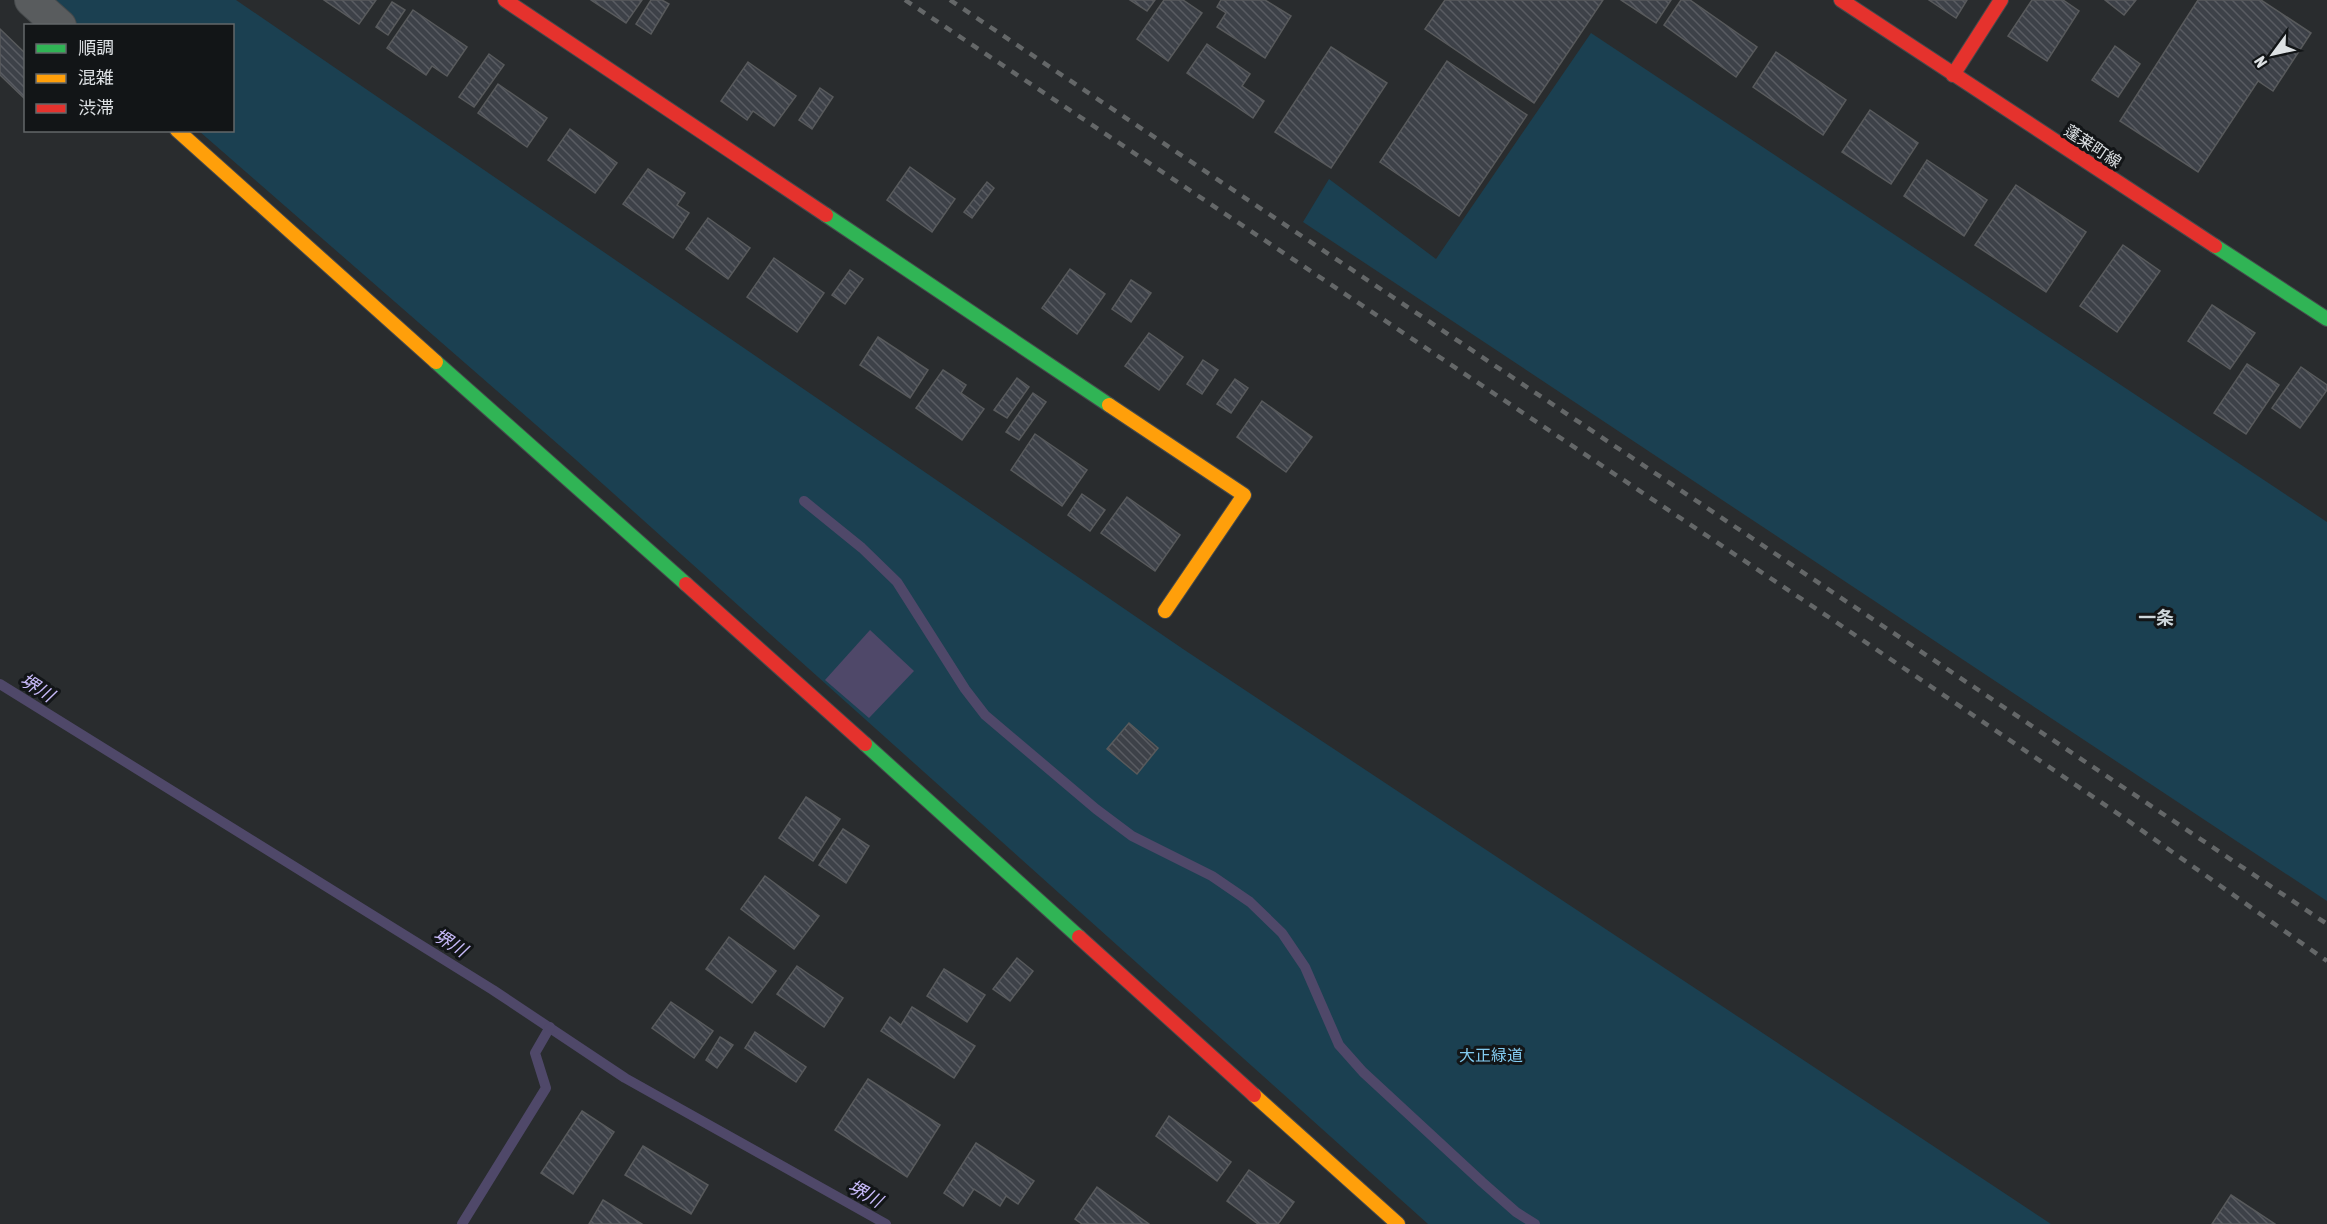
<svg xmlns="http://www.w3.org/2000/svg" width="2327" height="1224" viewBox="0 0 2327 1224" font-family="'Asap Condensed','Noto Sans JP',sans-serif">
<style>
.park{fill:#1b4051}
.water{fill:#4f4869}
.lines{fill:none;stroke-linecap:round;stroke-linejoin:round}
.stream{stroke:#4f4869;stroke-width:10}
.building{fill:url(#building-back-hatch);stroke:#585a5c;stroke-width:1.5}
.street-casing{stroke:#464a4c;stroke-width:34}
.fast-casing{stroke:#464a4c;stroke-width:16}
.slow-casing{stroke:#464a4c;stroke-width:16}
.jam-casing{stroke:#464a4c;stroke-width:16}
.street{stroke:#595c5e;stroke-width:32}
.fast{stroke:#30b455;stroke-width:14}
.slow{stroke:#ff9f0a;stroke-width:14}
.jam{stroke:#e5322d;stroke-width:14}
.rail{stroke:#646768;stroke-width:4.5;stroke-dasharray:8 8;stroke-linecap:butt}
.labels{text-anchor:middle;stroke-width:6;stroke-linejoin:round;paint-order:stroke}
.street-label{font-size:16px;fill:#dde1e4;stroke:#121517}
.park-label{font-size:16px;fill:#83ccf1;stroke:#121517}
.neighbourhood-label{font-size:18px;font-weight:bold;fill:#cdd6da;stroke:#121517}
.water-label{font-size:18px;font-style:italic;fill:#c8bafa;stroke:#121517}
</style>
<defs>
<pattern id="building-back-hatch" width="6" height="6" patternUnits="userSpaceOnUse" patternTransform="scale(1.5)"><rect width="6" height="6" fill="#3d4148"/><path d="M-1 5l2 2M0 0l6 6M5-1l2 2" fill="none" stroke="#595c62"/></pattern>
</defs>
<rect width="100%" height="100%" fill="#292c2e"/>
<g class="park">
<path d="M 49,0 L 236,0 L 1183,649 L 2051,1224 L 1428,1224 L 575,459 L 199,131 L 232,130 L 232,26 L 78,25 Z"/>
<path d="M 1591,33 L 2327,522 L 2327,901 L 1303,222 L 1329,179 L 1436,259 Z"/>
</g>
<path class="water" d="M 870,630 L 914,671 L 869,718 L 825,680 Z"/>
<g class="lines">
<g class="stream">
<path d="M 804,501 L 862,548 L 897,582 L 965,689 L 985,715 L 1096,809 L 1132,836 L 1212,876 L 1250,902 L 1282,933 L 1305,967 L 1339,1045 L 1363,1072 L 1482,1182 L 1516,1212 L 1535,1224"/>
<path d="M 0,684 L 493,990 L 625,1078 L 886,1224"/>
<path d="M 462,1224 L 546,1088 L 535,1053 L 550,1027"/>
</g>
</g>
<g class="building">
<path d="M 324,0 L 376,0 L 359,24 Z"/>
<path d="M 591,0 L 642,0 L 626,23 Z"/>
<path d="M 651,0 L 662,0 L 669,4 L 651,34 L 636,24 Z"/>
<path d="M 1130,0 L 1155,0 L 1147,11 Z"/>
<path d="M 1164,0 L 1183,0 L 1202,13 L 1168,61 L 1137,39 Z"/>
<path d="M 1221,0 L 1265,0 L 1291,16 L 1265,58 L 1217,27 L 1226,13 L 1217,7 Z"/>
<path d="M 1445,0 L 1603,0 L 1534,103 L 1425,29 Z"/>
<path d="M 1621,0 L 1671,0 L 1656,23 Z"/>
<path d="M 1681,0 L 1690,0 L 1757,47 L 1736,77 L 1664,25 Z"/>
<path d="M 1929,0 L 1967,0 L 1956,18 Z"/>
<path d="M 2032,0 L 2063,0 L 2079,11 L 2047,61 L 2008,36 Z"/>
<path d="M 2105,0 L 2136,0 L 2124,15 Z"/>
<path d="M 2198,0 L 2261,0 L 2311,33 L 2273,91 L 2258,81 L 2198,172 L 2120,121 Z"/>
<path d="M 392,2 L 405,10 L 388,35 L 376,27 Z"/>
<path d="M 413,10 L 467,47 L 447,76 L 432,66 L 426,75 L 387,48 Z"/>
<path d="M 0,29 L 26,54 L 26,100 L 0,75 Z"/>
<path d="M 1207,44 L 1250,74 L 1242,86 L 1264,101 L 1253,118 L 1187,73 Z"/>
<path d="M 2115,46 L 2140,64 L 2118,97 L 2092,80 Z"/>
<path d="M 1331,47 L 1387,83 L 1331,168 L 1275,132 Z"/>
<path d="M 1776,52 L 1846,100 L 1823,135 L 1753,87 Z"/>
<path d="M 489,54 L 504,65 L 474,107 L 459,97 Z"/>
<path d="M 1447,61 L 1527,115 L 1459,216 L 1380,162 Z"/>
<path d="M 748,62 L 796,96 L 774,126 L 753,111 L 747,120 L 721,101 Z"/>
<path d="M 498,84 L 547,118 L 527,147 L 478,113 Z"/>
<path d="M 820,88 L 833,97 L 812,129 L 799,120 Z"/>
<path d="M 1870,110 L 1918,143 L 1891,184 L 1842,152 Z"/>
<path d="M 570,129 L 617,163 L 595,193 L 548,160 Z"/>
<path d="M 1927,160 L 1987,200 L 1964,236 L 1904,196 Z"/>
<path d="M 910,167 L 955,199 L 932,232 L 887,200 Z"/>
<path d="M 648,169 L 685,193 L 677,205 L 689,213 L 673,238 L 623,204 Z"/>
<path d="M 987,182 L 994,188 L 972,218 L 964,212 Z"/>
<path d="M 2016,185 L 2086,232 L 2046,292 L 1975,245 Z"/>
<path d="M 708,218 L 750,248 L 728,279 L 686,249 Z"/>
<path d="M 2123,245 L 2160,271 L 2117,332 L 2080,306 Z"/>
<path d="M 774,258 L 824,293 L 797,332 L 747,297 Z"/>
<path d="M 1070,269 L 1105,294 L 1077,334 L 1042,308 Z"/>
<path d="M 850,270 L 863,279 L 845,304 L 832,295 Z"/>
<path d="M 1131,280 L 1151,293 L 1131,322 L 1112,309 Z"/>
<path d="M 2212,305 L 2255,333 L 2230,369 L 2188,341 Z"/>
<path d="M 1149,333 L 1183,357 L 1159,390 L 1125,366 Z"/>
<path d="M 878,337 L 928,370 L 910,398 L 860,365 Z"/>
<path d="M 1203,360 L 1218,370 L 1202,394 L 1187,384 Z"/>
<path d="M 2247,364 L 2279,385 L 2246,434 L 2214,413 Z"/>
<path d="M 2301,367 L 2327,385 L 2327,390 L 2300,428 L 2272,408 Z"/>
<path d="M 943,370 L 966,385 L 961,393 L 984,409 L 962,440 L 916,408 Z"/>
<path d="M 1017,378 L 1029,387 L 1007,418 L 994,410 Z"/>
<path d="M 1235,379 L 1248,388 L 1231,413 L 1217,404 Z"/>
<path d="M 1033,393 L 1046,402 L 1019,440 L 1006,432 Z"/>
<path d="M 1262,401 L 1312,437 L 1286,472 L 1237,437 Z"/>
<path d="M 1035,434 L 1087,470 L 1062,506 L 1011,470 Z"/>
<path d="M 1082,494 L 1105,510 L 1090,531 L 1068,515 Z"/>
<path d="M 1127,497 L 1180,535 L 1155,571 L 1101,533 Z"/>
<path d="M 1129,723 L 1158,748 L 1137,774 L 1107,749 Z"/>
<path d="M 806,797 L 840,819 L 813,861 L 779,838 Z"/>
<path d="M 843,829 L 869,846 L 846,883 L 819,865 Z"/>
<path d="M 765,876 L 819,916 L 794,949 L 741,909 Z"/>
<path d="M 729,937 L 776,971 L 752,1003 L 706,969 Z"/>
<path d="M 1017,958 L 1033,971 L 1010,1001 L 993,989 Z"/>
<path d="M 797,966 L 843,998 L 824,1027 L 777,994 Z"/>
<path d="M 944,969 L 985,995 L 967,1022 L 927,996 Z"/>
<path d="M 671,1002 L 713,1031 L 694,1058 L 652,1028 Z"/>
<path d="M 912,1007 L 975,1046 L 954,1078 L 881,1031 L 890,1017 L 901,1025 Z"/>
<path d="M 755,1032 L 806,1067 L 796,1082 L 745,1048 Z"/>
<path d="M 720,1037 L 733,1045 L 717,1068 L 706,1060 Z"/>
<path d="M 868,1079 L 940,1125 L 907,1177 L 835,1130 Z"/>
<path d="M 582,1111 L 614,1132 L 573,1194 L 541,1173 Z"/>
<path d="M 1169,1116 L 1231,1162 L 1217,1181 L 1156,1136 Z"/>
<path d="M 976,1143 L 1034,1181 L 1018,1204 L 1006,1196 L 1000,1206 L 974,1189 L 963,1206 L 944,1193 Z"/>
<path d="M 643,1146 L 708,1185 L 691,1214 L 625,1175 Z"/>
<path d="M 1249,1170 L 1294,1202 L 1278,1224 L 1258,1224 L 1227,1201 Z"/>
<path d="M 1097,1187 L 1149,1224 L 1082,1224 L 1075,1219 Z"/>
<path d="M 2231,1195 L 2275,1224 L 2212,1224 Z"/>
<path d="M 603,1200 L 642,1224 L 589,1224 Z"/>
</g>
<g class="lines">
<g class="street-casing">
<path id="street" d="M 31,0 L 60,26"/>
</g>
<g class="fast-casing">
<g id="fast">
<path d="M 826,215 L 1109,405"/>
<path d="M 2215,246 L 2327,319"/>
<path d="M 436,362 L 686,584"/>
<path d="M 865,744 L 1079,937"/>
</g>
</g>
<g class="slow-casing">
<g id="slow">
<path d="M 177,130 L 436,362"/>
<path d="M 1109,405 L 1244,495 L 1165,611"/>
<path d="M 1254,1095 L 1398,1224"/>
</g>
</g>
<g class="jam-casing">
<g id="jam">
<path d="M 505,0 L 826,215"/>
<path d="M 1841,0 L 2215,246"/>
<path d="M 1953,75 L 2001,0"/>
<path d="M 686,584 L 865,744"/>
<path d="M 1079,937 L 1254,1095"/>
</g>
</g>
<use href="#street" class="street"/>
<use href="#fast" class="fast"/>
<use href="#slow" class="slow"/>
<use href="#jam" class="jam"/>
<g class="rail">
<path d="M 905,0 L 1830,618 L 2127,820 L 2327,961"/>
<path d="M 950,0 L 2327,924"/>
</g>
</g>
<g class="labels">
<g class="street-label">
<text transform="translate(2093 146) rotate(33)" y="6">蓬莱町線</text>
</g>
<g class="park-label">
<text x="1491" y="1061">大正緑道</text>
</g>
<g class="neighbourhood-label">
<text x="2156" y="624">一条</text>
</g>
<g class="water-label">
<text transform="translate(37 688) rotate(32)" y="6">堺川</text>
<text transform="translate(450 943) rotate(32)" y="6">堺川</text>
<text transform="translate(865 1194) rotate(29)" y="6">堺川</text>
</g>
</g>
<rect x="24" y="24" width="210" height="108" fill="#121517" stroke="#636769" stroke-width="1.5"/>
<rect x="36" y="44" width="30" height="9" fill="#30b455" stroke="#636769" stroke-width="1.5"/>
<text x="78" y="54" font-size="18" fill="#dde1e4">順調</text>
<rect x="36" y="74" width="30" height="9" fill="#ff9f0a" stroke="#636769" stroke-width="1.5"/>
<text x="78" y="84" font-size="18" fill="#dde1e4">混雑</text>
<rect x="36" y="104" width="30" height="9" fill="#e5322d" stroke="#636769" stroke-width="1.5"/>
<text x="78" y="114" font-size="18" fill="#dde1e4">渋滞</text>
<g transform="translate(2273 54) rotate(237)" stroke="#121517" stroke-width="4.5" paint-order="stroke">
<path d="M0-4.5L10 22L0 15L-10 22Z" fill="#dde1e4"/>
<text y="-9" font-size="16" font-weight="bold" text-anchor="middle" fill="#dde1e4">N</text>
</g>
</svg>
